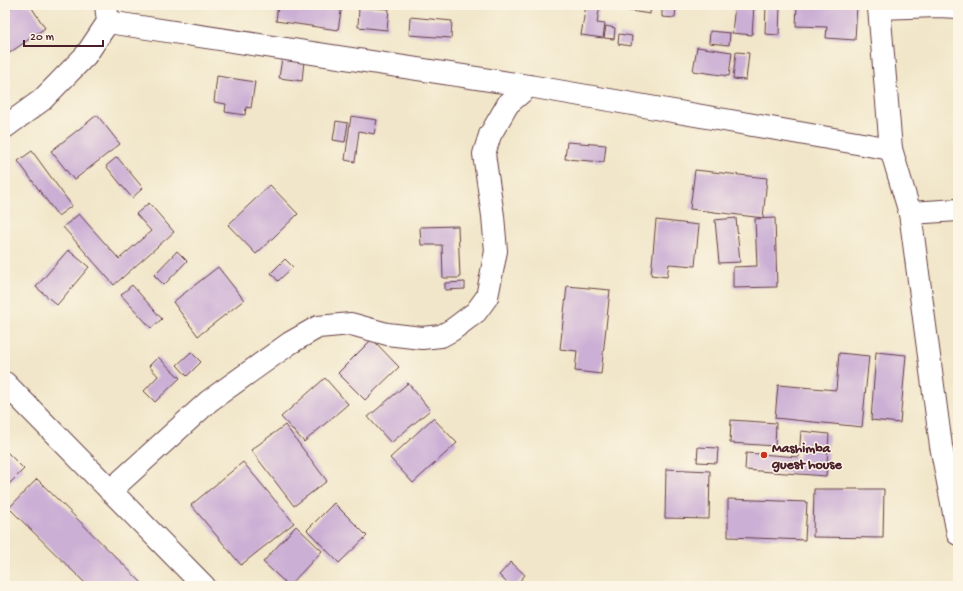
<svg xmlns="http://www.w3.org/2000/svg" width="963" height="591" viewBox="0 0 963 591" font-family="'Gochi Hand',sans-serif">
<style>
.building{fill:#cbafd5}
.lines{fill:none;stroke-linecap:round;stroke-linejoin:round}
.minor-casing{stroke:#633d43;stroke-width:24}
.minor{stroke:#fff;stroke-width:22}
.poi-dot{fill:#c8321e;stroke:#fcf5e5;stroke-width:1.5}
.labels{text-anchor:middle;stroke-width:3;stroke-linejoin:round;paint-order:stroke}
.poi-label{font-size:14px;font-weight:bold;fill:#4a1f2b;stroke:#fcf5e5;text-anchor:start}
</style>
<rect width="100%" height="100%" fill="#fcf5e5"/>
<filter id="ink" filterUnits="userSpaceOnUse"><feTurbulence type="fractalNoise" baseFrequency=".025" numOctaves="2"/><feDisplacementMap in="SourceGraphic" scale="8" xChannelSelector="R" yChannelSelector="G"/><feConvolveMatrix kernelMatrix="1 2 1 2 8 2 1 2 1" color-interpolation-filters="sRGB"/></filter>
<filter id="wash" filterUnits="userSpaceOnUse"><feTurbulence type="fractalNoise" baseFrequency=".012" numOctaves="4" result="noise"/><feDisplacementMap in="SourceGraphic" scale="16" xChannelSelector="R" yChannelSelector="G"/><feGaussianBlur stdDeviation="0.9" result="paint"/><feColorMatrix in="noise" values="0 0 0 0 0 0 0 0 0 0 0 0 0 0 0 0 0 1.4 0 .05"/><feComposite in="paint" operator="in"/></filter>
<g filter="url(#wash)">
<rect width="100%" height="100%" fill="#f1e6c9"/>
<g id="blocks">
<g class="building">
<path d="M 15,5 L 30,5 L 45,28 L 8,54 L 5,50 L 5,12 Z"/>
<path d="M 278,5 L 342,5 L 338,30 L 276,21 Z"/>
<path d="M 586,5 L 600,5 L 597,23 L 605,24 L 603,38 L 581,35 Z"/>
<path d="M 625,5 L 651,5 L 650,14 L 624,10 Z"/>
<path d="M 662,5 L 676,5 L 675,18 L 662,17 Z"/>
<path d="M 735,5 L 754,5 L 752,35 L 732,33 Z"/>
<path d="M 766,5 L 780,5 L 779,35 L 765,34 Z"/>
<path d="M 797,5 L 857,5 L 855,40 L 826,38 L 827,27 L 796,26 Z"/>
<path d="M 359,7 L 389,9 L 387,30 L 358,27 Z"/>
<path d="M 410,17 L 452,21 L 451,38 L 409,35 Z"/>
<path d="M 606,26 L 615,28 L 614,39 L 604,38 Z"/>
<path d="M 710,31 L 730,33 L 729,45 L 709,43 Z"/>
<path d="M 619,34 L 632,36 L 631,46 L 618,44 Z"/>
<path d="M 697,47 L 732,52 L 729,76 L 693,71 Z"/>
<path d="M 736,52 L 749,53 L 746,80 L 733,79 Z"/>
<path d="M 282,58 L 304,61 L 302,81 L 279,78 Z"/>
<path d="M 217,76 L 255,82 L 251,108 L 246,107 L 245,115 L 225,112 L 226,104 L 214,102 Z"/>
<path d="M 97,115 L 120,144 L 74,180 L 51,151 Z"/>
<path d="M 351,116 L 377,120 L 374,134 L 359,131 L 355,162 L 345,160 Z"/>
<path d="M 336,121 L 348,123 L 345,142 L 333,140 Z"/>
<path d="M 567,142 L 606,145 L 604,162 L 565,159 Z"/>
<path d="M 32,151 L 72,206 L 58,216 L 18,161 Z"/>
<path d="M 117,157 L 143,188 L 132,198 L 106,166 Z"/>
<path d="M 695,170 L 767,178 L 763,218 L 690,209 Z"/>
<path d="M 270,185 L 298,214 L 256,254 L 228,225 Z"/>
<path d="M 149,203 L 174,232 L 114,285 L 63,227 L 79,214 L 119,259 L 151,231 L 136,214 Z"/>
<path d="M 736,218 L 740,262 L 719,263 L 715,220 Z"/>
<path d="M 775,218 L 777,287 L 733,288 L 733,267 L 757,266 L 755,219 Z"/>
<path d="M 656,220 L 699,225 L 695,266 L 669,264 L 667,277 L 651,275 Z"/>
<path d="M 458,226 L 460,278 L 443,278 L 442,245 L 421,245 L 420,227 Z"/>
<path d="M 68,250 L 89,267 L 57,305 L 36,287 Z"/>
<path d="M 177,251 L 187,261 L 164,285 L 154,275 Z"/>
<path d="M 285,259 L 293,267 L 278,281 L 271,273 Z"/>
<path d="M 218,267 L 244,300 L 198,336 L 173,302 Z"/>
<path d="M 465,282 L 465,289 L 445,290 L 445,283 Z"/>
<path d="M 132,285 L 162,319 L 151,328 L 121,295 Z"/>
<path d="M 567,286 L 610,290 L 601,374 L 575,371 L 577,351 L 560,349 Z"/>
<path d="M 372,339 L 399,367 L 365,400 L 338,373 Z"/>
<path d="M 191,352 L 201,362 L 187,376 L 177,365 Z"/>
<path d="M 876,352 L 906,355 L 900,423 L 871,420 Z"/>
<path d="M 839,353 L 869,356 L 862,427 L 775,418 L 778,385 L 836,390 Z"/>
<path d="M 158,357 L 180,378 L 155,402 L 144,391 L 158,376 L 149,366 Z"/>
<path d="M 325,378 L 348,404 L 304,442 L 281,417 Z"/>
<path d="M 408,383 L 430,410 L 391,443 L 368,417 Z"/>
<path d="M 433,418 L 457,443 L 413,483 L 390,458 Z"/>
<path d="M 731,420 L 776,423 L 775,446 L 730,443 Z"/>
<path d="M 285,425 L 327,481 L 294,506 L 251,450 Z"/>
<path d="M 801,431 L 829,434 L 826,476 L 745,470 L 746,453 L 799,457 Z"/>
<path d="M 698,447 L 718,448 L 717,463 L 697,462 Z"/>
<path d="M 5,450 L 24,469 L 5,488 Z"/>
<path d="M 243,462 L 294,523 L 241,565 L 191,505 Z"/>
<path d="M 666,469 L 710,471 L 709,519 L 665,518 Z"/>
<path d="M 37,479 L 145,586 L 88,586 L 9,508 Z"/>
<path d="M 814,489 L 884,489 L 883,538 L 813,537 Z"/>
<path d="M 728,499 L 807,502 L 805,540 L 728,537 Z"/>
<path d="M 334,503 L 367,536 L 339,563 L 307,530 Z"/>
<path d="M 296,526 L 322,551 L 289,586 L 263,562 Z"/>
<path d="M 511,562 L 525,575 L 515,586 L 510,586 L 499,575 Z"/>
</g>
</g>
</g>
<g filter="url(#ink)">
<use href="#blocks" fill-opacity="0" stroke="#633d43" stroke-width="1"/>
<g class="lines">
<g class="minor-casing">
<g id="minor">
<path d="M 878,5 L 879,8 L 938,6 L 958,7"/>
<path d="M 879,8 L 891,149 L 910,213 L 941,446 L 958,534"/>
<path d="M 108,22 L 529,86 L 891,149"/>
<path d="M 5,127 L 42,100 L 86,55 L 108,22 L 106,5"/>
<path d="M 910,213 L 958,210"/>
<path d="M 5,383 L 204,586"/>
<path d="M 110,491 L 209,401 L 290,343 L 318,327 L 351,324 L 387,334 L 422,338 L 441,336 L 452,330 L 476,312 L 487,297 L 496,251 L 493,216 L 484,154 L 490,135 L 508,104 L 529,86"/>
</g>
</g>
<use href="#minor" class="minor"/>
</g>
</g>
<circle class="poi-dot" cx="764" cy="455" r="4"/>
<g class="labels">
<g class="poi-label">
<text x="772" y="452">Mashimba<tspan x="772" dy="16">guest house</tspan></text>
</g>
</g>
<rect width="963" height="591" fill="none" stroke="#fcf5e5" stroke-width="20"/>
<path d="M24 40v6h79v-6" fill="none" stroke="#4a1f2b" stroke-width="2"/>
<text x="30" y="40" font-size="12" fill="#4a1f2b" stroke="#fcf5e5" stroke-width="3" paint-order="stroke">20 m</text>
</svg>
